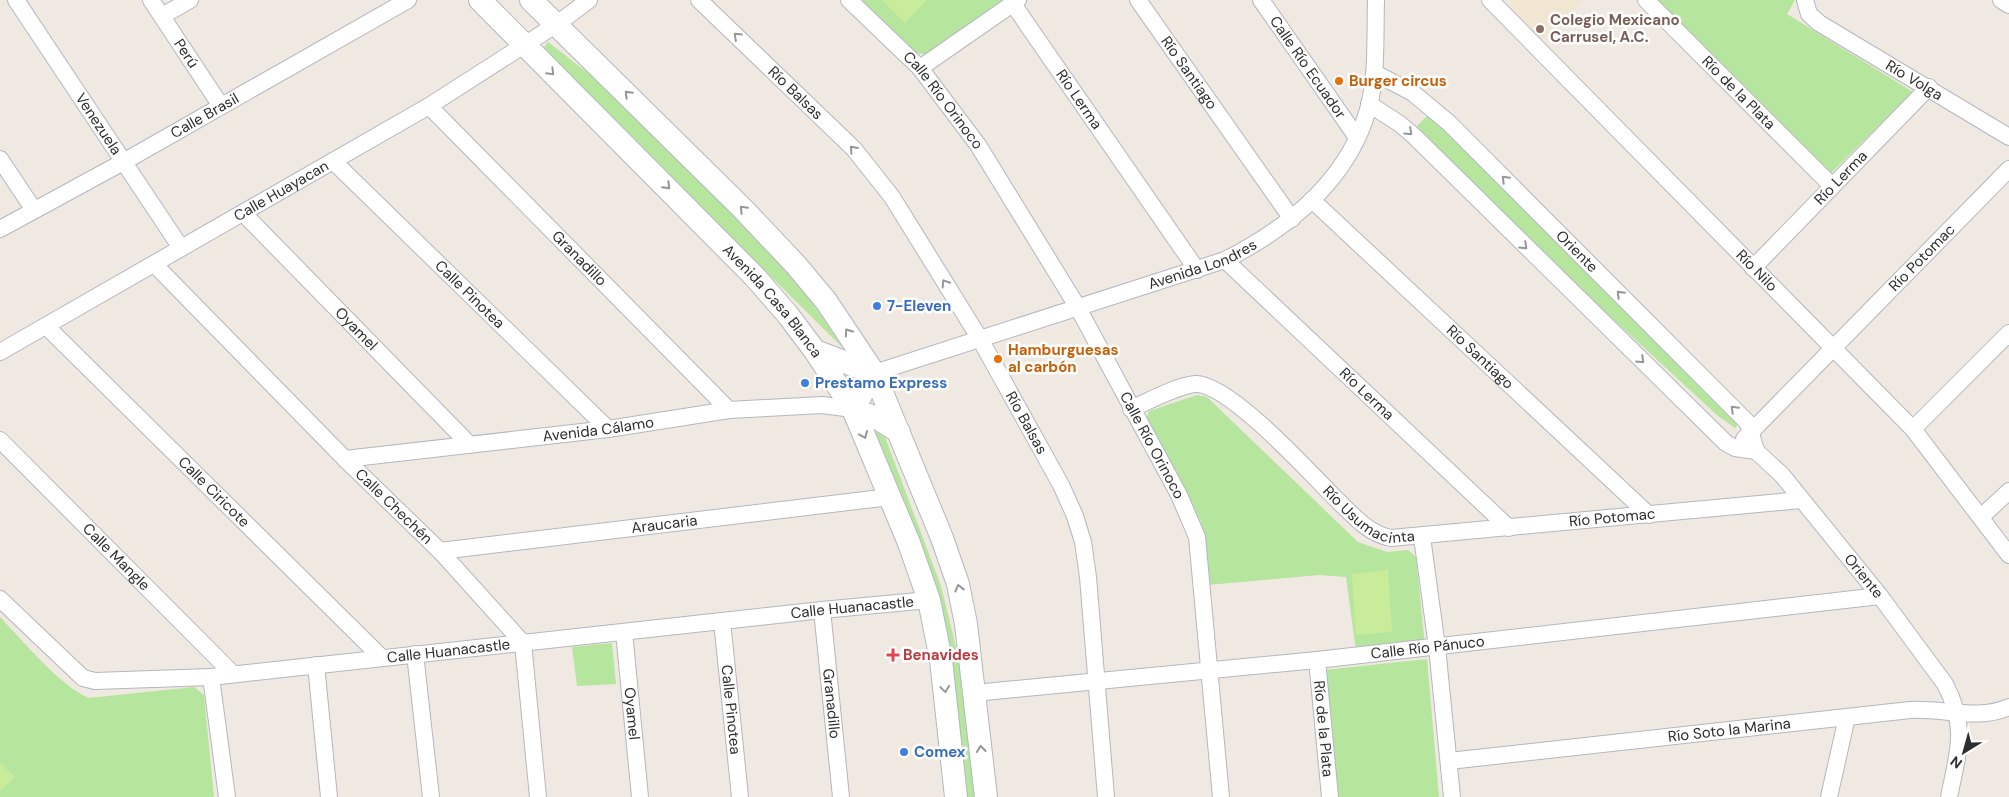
<svg xmlns="http://www.w3.org/2000/svg" width="2009" height="797" viewBox="0 0 2009 797" font-family="'DM Sans',sans-serif">
<style>
.education{fill:#f0e6d1}
.green{fill:#b6e59e}
.pitch{fill:#c9ec9a}
.lines{fill:none;stroke-linecap:round;stroke-linejoin:round}
.street-casing{stroke:#b4b7c1;stroke-width:18}
.secondary-casing{stroke:#b4b7c1;stroke-width:24}
.street{stroke:#fff;stroke-width:16}
.secondary{stroke:#fff;stroke-width:22}
.oneway{stroke:#969696}
.education-dot{fill:#8d6e63;stroke:#fff;stroke-width:2}
.food-dot{fill:#e8710a;stroke:#fff;stroke-width:2}
.shop-dot{fill:#3f7fe0;stroke:#fff;stroke-width:2}
.health-dot{fill:#e0444e;stroke:#fff;stroke-width:2}
.labels{text-anchor:middle;stroke-width:5;stroke-linejoin:round;paint-order:stroke}
.education-label{font-size:15px;font-weight:bold;fill:#785e54;stroke:#fff;text-anchor:start}
.street-label{font-size:15px;fill:#2e2e2e;stroke:#fff}
.food-label{font-size:15px;font-weight:bold;fill:#c56008;stroke:#fff;text-anchor:start}
.shop-label{font-size:15px;font-weight:bold;fill:#366cbe;stroke:#fff;text-anchor:start}
.health-label{font-size:15px;font-weight:bold;fill:#be3a42;stroke:#fff;text-anchor:start}
</style>
<rect width="100%" height="100%" fill="#efe9e1"/>
<path class="education" d="M 1511,0 L 1583,0 L 1540,43 L 1511,14 Z"/>
<g class="green">
<path d="M 862,0 L 1003,0 L 926,54 L 916,53 Z"/>
<path d="M 1657,0 L 1795,0 L 1787,14 L 1913,92 L 1831,173 Z"/>
<path d="M 548,42 L 610,90 L 798,282 L 843,348 L 542,50 Z"/>
<path d="M 1432,111 L 1741,421 L 1735,428 L 1718,416 L 1457,175 L 1417,126 Z"/>
<path d="M 1197,395 L 1207,397 L 1358,542 L 1387,552 L 1408,550 L 1416,557 L 1425,646 L 1356,651 L 1346,577 L 1319,575 L 1207,585 L 1201,522 L 1146,420 L 1149,411 Z"/>
<path d="M 878,431 L 885,437 L 941,586 L 965,684 L 975,797 L 964,797 L 952,676 L 873,436 Z"/>
<path d="M 0,617 C 23,641 60,686 89,698 L 194,687 L 204,695 L 214,797 L 0,797 Z"/>
<path d="M 612,643 L 616,684 L 577,686 L 572,647 Z"/>
<path d="M 1427,659 L 1439,797 L 1335,797 L 1324,670 Z"/>
</g>
<g class="pitch">
<path d="M 882,0 L 927,0 L 905,23 Z"/>
<path d="M 1388,570 L 1392,632 L 1356,635 L 1352,574 Z"/>
<path d="M 0,763 L 15,777 L 0,791 Z"/>
</g>
<g class="lines">
<g class="street-casing">
<g id="street">
<path id="s1" d="M 16,0 L 181,248"/>
<path id="s2" d="M 151,0 L 221,106"/>
<path id="s3" d="M 699,0 L 854,149 L 892,197 L 980,339 L 1061,485 L 1075,516 L 1083,542 L 1088,577 L 1106,797"/>
<path id="s4" d="M 849,0 L 920,68 L 978,145 L 1077,306 L 1179,495 L 1197,537 L 1221,797"/>
<path id="s5" d="M 1138,0 L 1292,219"/>
<path id="s6" d="M 1261,0 L 1356,136"/>
<path id="s7" d="M 1490,0 L 1913,429 L 2009,555"/>
<path id="s8" d="M 1646,0 L 1832,186"/>
<path id="s9" d="M 1805,0 L 1809,14 L 1819,23 L 2009,137"/>
<path d="M 2001,0 L 2009,5"/>
<path id="s10" d="M 1013,4 L 1197,270"/>
<path d="M 162,16 L 190,0"/>
<path d="M 920,68 L 1018,0"/>
<path id="s11" d="M 1375,73 L 1413,93 L 1449,123 L 1748,423 L 1756,451"/>
<path id="s12" d="M 1369,104 L 1400,124 L 1414,136 L 1726,443 L 1735,448 L 1756,451 L 1782,475 L 1880,596 L 1945,684 C 1968,728 1958,752 1949,797"/>
<path id="s13" d="M 429,106 L 729,410"/>
<path d="M 0,159 L 34,210"/>
<path id="s14" d="M 333,161 L 608,429"/>
<path id="s15" d="M 1312,200 L 1649,515"/>
<path id="s16" d="M 243,213 L 470,445"/>
<path id="s17" d="M 0,229 L 125,161 L 408,0"/>
<path id="s18" d="M 1225,260 L 1509,528"/>
<path id="s19" d="M 154,264 L 345,459 L 440,551 L 523,643 L 538,797"/>
<path id="s20" d="M 1753,268 L 1929,87"/>
<path id="s21" d="M 46,326 L 382,658"/>
<path id="s22" d="M 0,352 L 429,106 L 557,24 L 589,0"/>
<path id="s23" d="M 874,373 L 1225,260 C 1290,227 1352,177 1370,102 C 1377,69 1375,34 1376,0"/>
<path id="s24" d="M 1131,409 C 1149,401 1176,386 1195,384 C 1228,382 1311,474 1336,499 C 1352,514 1368,534 1391,538 L 1801,500"/>
<path d="M 1913,429 L 2009,333"/>
<path id="s25" d="M 1744,439 L 2009,169"/>
<path id="s26" d="M 0,440 L 233,674"/>
<path id="s27" d="M 345,459 L 608,429 L 729,410 L 822,405 L 853,409"/>
<path d="M 1981,517 L 2009,491"/>
<path d="M 1422,537 L 1437,647 L 1452,797"/>
<path id="s28" d="M 440,551 L 890,497"/>
<path id="s29" d="M 0,599 L 83,678 L 95,681 L 211,677 L 822,610 L 929,600"/>
<path id="s30" d="M 822,610 L 841,797"/>
<path id="s31" d="M 722,621 L 740,797"/>
<path id="s32" d="M 624,632 L 640,797"/>
<path d="M 415,654 L 431,797"/>
<path id="s33" d="M 1317,660 L 1330,797"/>
<path d="M 316,665 L 329,797"/>
<path d="M 211,677 L 227,797"/>
<path id="s34" d="M 974,693 L 1317,660 L 1880,596"/>
<path id="s35" d="M 1449,761 L 1910,710 C 1945,708 1977,721 2009,707"/>
<path d="M 1829,797 L 1847,717"/>
</g>
</g>
<g class="secondary-casing">
<g id="secondary">
<path id="s36" d="M 480,0 L 755,277 L 788,315 L 815,351 L 853,409 L 909,543 L 929,600 L 941,660 L 956,797"/>
<path d="M 531,0 L 742,208 L 796,265 L 826,301 L 874,373 L 942,538 L 958,584 L 966,624 L 986,797"/>
<path d="M 815,351 L 874,373"/>
<path d="M 874,373 L 853,409 L 877,418 L 899,432"/>
</g>
</g>
<use href="#street" class="street"/>
<use href="#secondary" class="secondary"/>
</g>
<defs><path id="oneway-chevron" d="M-2-3.5L2.5 0L-2 3.5" fill="none" stroke-width="1.6" stroke-linecap="round" stroke-linejoin="round" transform="scale(1.25)"/></defs>
<g class="oneway">
<use href="#oneway-chevron" transform="translate(737 36) rotate(-137)"/>
<use href="#oneway-chevron" transform="translate(551 72) rotate(45)"/>
<use href="#oneway-chevron" transform="translate(628 94) rotate(-135)"/>
<use href="#oneway-chevron" transform="translate(1409 132) rotate(43)"/>
<use href="#oneway-chevron" transform="translate(853 149) rotate(-132)"/>
<use href="#oneway-chevron" transform="translate(1505 179) rotate(-135)"/>
<use href="#oneway-chevron" transform="translate(667 186) rotate(45)"/>
<use href="#oneway-chevron" transform="translate(743 209) rotate(-134)"/>
<use href="#oneway-chevron" transform="translate(1524 246) rotate(44)"/>
<use href="#oneway-chevron" transform="translate(945 283) rotate(-122)"/>
<use href="#oneway-chevron" transform="translate(1620 294) rotate(-135)"/>
<use href="#oneway-chevron" transform="translate(848 332) rotate(-125)"/>
<use href="#oneway-chevron" transform="translate(1641 360) rotate(44)"/>
<use href="#oneway-chevron" transform="translate(1734 409) rotate(-135)"/>
<use href="#oneway-chevron" transform="translate(864 435) rotate(67)"/>
<use href="#oneway-chevron" transform="translate(959 588) rotate(-104)"/>
<use href="#oneway-chevron" transform="translate(945 689) rotate(82)"/>
<use href="#oneway-chevron" transform="translate(981 749) rotate(-96)"/>
</g>
<circle class="education-dot" cx="1540" cy="29" r="5"/>
<g class="food-dot">
<circle cx="1339" cy="81" r="5"/>
<circle cx="998" cy="359" r="5"/>
</g>
<g class="shop-dot">
<circle cx="877" cy="306" r="5"/>
<circle cx="805" cy="383" r="5"/>
<circle cx="904" cy="752" r="5"/>
</g>
<path class="health-dot" d="M890.5 647.5h5v5h5v5h-5v5h-5v-5h-5v-5h5z"/>
<g class="labels">
<g class="education-label">
<text x="1550" y="25">Colegio Mexicano<tspan x="1550" dy="17">Carrusel, A.C.</tspan></text>
</g>
<g class="street-label">
<text dy="5" stroke="none"><textPath href="#s2" startOffset="64">Perú</textPath></text>
<text dy="5" stroke="none"><textPath href="#s6" startOffset="82">Calle Río Ecuador</textPath></text>
<text dy="5" stroke="none"><textPath href="#s5" startOffset="89">Río Santiago</textPath></text>
<text dy="5" stroke="none"><textPath href="#s9" startOffset="139">Río Volga</textPath></text>
<text dy="5" stroke="none"><textPath href="#s3" startOffset="134">Río Balsas</textPath></text>
<text dy="5" stroke="none"><textPath href="#s8" startOffset="131">Río de la Plata</textPath></text>
<text dy="5" stroke="none"><textPath href="#s10" startOffset="116">Río Lerma</textPath></text>
<text dy="5" stroke="none"><textPath href="#s4" startOffset="138">Calle Río Orinoco</textPath></text>
<text dy="5" stroke="none"><textPath href="#s17" startOffset="234">Calle Brasil</textPath></text>
<text dy="5" stroke="none"><textPath href="#s1" startOffset="149">Venezuela</textPath></text>
<text dy="5" stroke="none"><textPath href="#s20" startOffset="126">Río Lerma</textPath></text>
<text dy="5" stroke="none"><textPath href="#s22" startOffset="324">Calle Huayacan</textPath></text>
<text dy="5" stroke="none"><textPath href="#s11" startOffset="271">Oriente</textPath></text>
<text dy="5" stroke="none"><textPath href="#s25" startOffset="254">Río Potomac</textPath></text>
<text dy="5" stroke="none"><textPath href="#s13" startOffset="214">Granadillo</textPath></text>
<text dy="5" stroke="none"><textPath href="#s23" startOffset="346">Avenida Londres</textPath></text>
<text dy="5" stroke="none"><textPath href="#s7" startOffset="380">Río Nilo</textPath></text>
<text dy="5" stroke="none"><textPath href="#s14" startOffset="191">Calle Pinotea</textPath></text>
<text dy="5" stroke="none"><textPath href="#s36" startOffset="420">Avenida Casa Blanca</textPath></text>
<text dy="5" stroke="none"><textPath href="#s16" startOffset="162">Oyamel</textPath></text>
<text dy="5" stroke="none"><textPath href="#s15" startOffset="230">Río Santiago</textPath></text>
<text dy="5" stroke="none"><textPath href="#s18" startOffset="195">Río Lerma</textPath></text>
<text dy="5" stroke="none"><textPath href="#s3" startOffset="539">Río Balsas</textPath></text>
<text dy="5" stroke="none"><textPath href="#s27" startOffset="255">Avenida Cálamo</textPath></text>
<text dy="5" stroke="none"><textPath href="#s4" startOffset="542">Calle Río Orinoco</textPath></text>
<text dy="5" stroke="none"><textPath href="#s21" startOffset="236">Calle Ciricote</textPath></text>
<text dy="5" stroke="none"><textPath href="#s19" startOffset="341">Calle Chechén</textPath></text>
<text dy="5" stroke="none"><textPath href="#s24" startOffset="292">Río Usumacinta</textPath></text>
<text dy="5" stroke="none"><textPath href="#s24" startOffset="544">Río Potomac</textPath></text>
<text dy="5" stroke="none"><textPath href="#s28" startOffset="226">Araucaria</textPath></text>
<text dy="5" stroke="none"><textPath href="#s26" startOffset="165">Calle Mangle</textPath></text>
<text dy="5" stroke="none"><textPath href="#s12" startOffset="690">Oriente</textPath></text>
<text dy="5" stroke="none"><textPath href="#s29" startOffset="888">Calle Huanacastle</textPath></text>
<text dy="5" stroke="none"><textPath href="#s34" startOffset="456">Calle Río Pánuco</textPath></text>
<text dy="5" stroke="none"><textPath href="#s29" startOffset="482">Calle Huanacastle</textPath></text>
<text dy="5" stroke="none"><textPath href="#s30" startOffset="94">Granadillo</textPath></text>
<text dy="5" stroke="none"><textPath href="#s31" startOffset="89">Calle Pinotea</textPath></text>
<text dy="5" stroke="none"><textPath href="#s32" startOffset="82">Oyamel</textPath></text>
<text dy="5" stroke="none"><textPath href="#s33" startOffset="69">Río de la Plata</textPath></text>
<text dy="5" stroke="none"><textPath href="#s35" startOffset="282">Río Soto la Marina</textPath></text>
</g>
<g class="food-label">
<text x="1349" y="86">Burger circus</text>
<text x="1008" y="355">Hamburguesas<tspan x="1008" dy="17">al carbón</tspan></text>
</g>
<g class="shop-label">
<text x="887" y="311">7-Eleven</text>
<text x="815" y="388">Prestamo Express</text>
<text x="914" y="757">Comex</text>
</g>
<g class="health-label">
<text x="903" y="660">Benavides</text>
</g>
</g>
<g transform="translate(1964 752) rotate(217)" stroke="#ffffff" stroke-width="4" paint-order="stroke">
<path d="M0-4L9 19L0 12L-9 19Z" fill="#2e2e2e"/>
<text y="-8" font-size="14" font-weight="bold" text-anchor="middle" fill="#2e2e2e">N</text>
</g>
</svg>
